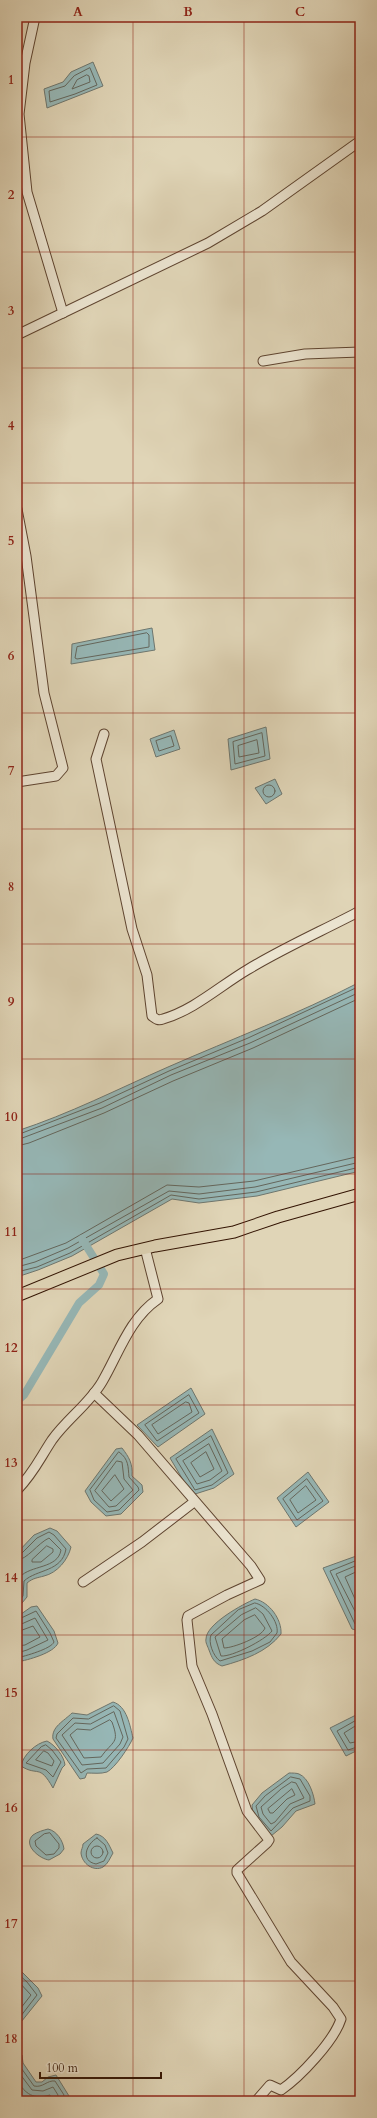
<svg xmlns="http://www.w3.org/2000/svg" width="377" height="2118" viewBox="0 0 377 2118" font-family="Cardo,serif">
<style>
.water{fill:#96b7b6;stroke:#6e766e}
.lines{fill:none;stroke-linecap:round;stroke-linejoin:round}
.shore{stroke:#64665c;stroke-width:1}
.canal{stroke:#96b7b6;stroke-width:8}
.minor-casing{stroke:#5e4430;stroke-width:11}
.major-casing{stroke:#331403;stroke-width:13}
.minor{stroke:#ebe4d0;stroke-width:9}
.major{stroke:#e0d5b7;stroke-width:11}
.grid{fill:none;stroke:#8f2418;stroke-width:1;stroke-opacity:0.55}
.neatline{fill:none;stroke:#8f2418;stroke-width:1.5}
.grid-label{font-size:13px;text-anchor:middle;font-weight:bold;fill:#8f2418}
</style>
<rect width="100%" height="100%" fill="#e0d5b7"/>
<filter id="stains"><feTurbulence type="fractalNoise" baseFrequency=".005" numOctaves="4"/><feColorMatrix values="0 0 0 0 .2 0 0 0 0 .09 0 0 0 0 .02 0 0 0 .5 -.17"/></filter>
<radialGradient id="worn" r=".72"><stop offset=".6" stop-color="#630" stop-opacity="0"/><stop offset="1" stop-color="#630" stop-opacity=".3"/></radialGradient>
<g class="water">
<path d="M 93,62 L 103,86 L 47,108 L 44,89 L 63,82 L 71,72 Z"/>
<path d="M 152,628 L 155,650 L 71,664 L 72,644 Z"/>
<path d="M 266,727 L 270,759 L 231,770 L 228,739 Z"/>
<path d="M 174,730 L 180,749 L 156,757 L 150,739 Z"/>
<path d="M 275,779 L 282,794 L 266,804 L 255,788 Z"/>
<path d="M 360,982 L 360,1171 L 257,1196 L 199,1203 L 172,1199 L 72,1256 L 38,1270 L 17,1277 L 17,1131 C 69,1114 118,1089 168,1067 C 232,1039 298,1014 360,982 Z"/>
<path d="M 191,1388 L 205,1414 L 158,1447 L 137,1425 Z"/>
<path d="M 212,1429 L 234,1474 L 214,1488 L 192,1495 L 170,1458 Z"/>
<path d="M 122,1448 C 129,1457 133,1464 132,1476 L 142,1485 L 143,1492 L 121,1514 L 106,1516 L 91,1502 L 85,1491 L 116,1449 Z"/>
<path d="M 308,1472 L 329,1502 L 296,1527 L 277,1498 Z"/>
<path d="M 50,1528 L 57,1531 L 71,1547 C 68,1560 57,1573 44,1576 C 37,1578 33,1578 27,1583 L 27,1597 L 17,1609 L 17,1553 L 34,1535 Z"/>
<path d="M 359,1555 L 360,1557 L 360,1631 L 352,1629 L 323,1568 Z"/>
<path d="M 255,1599 C 269,1602 282,1619 281,1634 C 267,1652 244,1660 222,1666 C 214,1663 212,1658 209,1650 C 208,1647 205,1642 206,1639 C 206,1624 243,1604 255,1599 Z"/>
<path d="M 37,1606 L 54,1631 L 58,1643 C 54,1653 28,1660 17,1662 L 17,1617 L 31,1607 Z"/>
<path d="M 113,1702 C 127,1706 130,1726 133,1738 C 129,1747 115,1768 107,1772 C 101,1774 93,1773 87,1773 L 85,1778 L 80,1779 L 53,1739 C 51,1727 64,1721 72,1713 L 87,1715 Z"/>
<path d="M 360,1713 L 360,1749 L 346,1756 L 330,1728 Z"/>
<path d="M 47,1741 C 55,1745 64,1756 65,1765 L 62,1768 L 53,1788 C 39,1763 38,1777 21,1766 C 23,1755 36,1743 47,1741 Z"/>
<path d="M 289,1773 C 292,1773 297,1773 299,1774 C 309,1778 314,1795 315,1804 L 296,1811 L 282,1827 L 271,1836 L 253,1814 L 252,1805 L 262,1793 Z"/>
<path d="M 48,1829 C 57,1831 63,1841 64,1849 L 60,1854 L 49,1860 C 40,1859 22,1845 33,1835 C 37,1832 44,1830 48,1829 Z"/>
<path d="M 96,1834 C 106,1836 109,1845 113,1853 C 110,1858 108,1864 103,1867 C 94,1872 82,1864 81,1853 C 81,1850 83,1847 83,1844 Z"/>
<path d="M 17,1967 L 38,1988 L 42,1996 L 17,2027 Z"/>
<path d="M 17,2052 L 22,2055 L 23,2063 L 36,2082 L 42,2082 L 48,2077 L 56,2075 L 69,2096 L 66,2101 L 17,2101 Z"/>
</g>
<g class="lines">
<g class="shore">
<path d="M 90,68 L 97,85 L 75,94 L 50,102 L 49,91 L 65,86 L 74,76 Z"/>
<path d="M 87,75 L 89,76 L 90,82 L 72,89 L 77,80 Z"/>
<path d="M 147,633 L 149,635 L 149,647 L 77,659 L 75,658 L 77,647 Z"/>
<path d="M 262,733 L 265,756 L 235,764 L 233,742 Z"/>
<path d="M 171,736 L 174,746 L 159,751 L 156,741 Z"/>
<path d="M 257,740 L 259,753 L 239,757 L 238,746 Z"/>
<circle cx="269" cy="791" r="6"/>
<path d="M 17,1135 L 100,1103 L 169,1071 L 248,1038 L 360,986"/>
<path d="M 17,1140 L 102,1108 L 171,1075 L 250,1043 L 360,992"/>
<path d="M 17,1146 L 29,1143 L 104,1113 L 173,1081 L 253,1048 L 360,998"/>
<path d="M 17,1261 L 66,1243 L 167,1185 L 199,1187 L 254,1181 L 360,1156"/>
<path d="M 17,1267 L 35,1262 L 68,1248 L 169,1191 L 199,1194 L 255,1187 L 360,1162"/>
<path d="M 17,1272 L 37,1267 L 70,1253 L 171,1195 L 199,1199 L 256,1192 L 360,1167"/>
<path d="M 189,1395 L 199,1413 L 157,1441 L 145,1425 Z"/>
<path d="M 186,1402 L 189,1403 L 192,1412 L 158,1434 L 152,1425 Z"/>
<path d="M 211,1436 L 228,1473 L 212,1485 L 195,1490 L 176,1459 Z"/>
<path d="M 209,1444 L 222,1471 L 210,1480 L 197,1484 L 183,1461 Z"/>
<path d="M 119,1452 C 129,1459 128,1467 129,1477 L 138,1487 L 139,1490 L 119,1510 L 107,1512 L 94,1500 L 90,1490 Z"/>
<path d="M 206,1452 L 214,1469 L 200,1477 L 191,1463 Z"/>
<path d="M 117,1461 L 122,1462 L 124,1479 L 133,1490 L 116,1506 L 109,1507 L 95,1491 Z"/>
<path d="M 115,1475 L 124,1489 L 111,1501 L 102,1491 Z"/>
<path d="M 307,1479 L 323,1501 L 297,1520 L 283,1499 Z"/>
<path d="M 306,1486 L 316,1500 L 298,1513 L 290,1500 Z"/>
<path d="M 47,1546 L 53,1549 L 53,1552 L 41,1562 L 32,1562 L 32,1560 Z"/>
<path d="M 17,1555 L 21,1554 L 37,1538 L 49,1532 L 54,1535 L 66,1549 C 62,1572 37,1569 24,1581 L 23,1596 L 17,1604"/>
<path d="M 360,1559 L 330,1571 L 355,1624 L 360,1626"/>
<path d="M 17,1560 C 27,1560 38,1543 49,1538 L 61,1550 C 58,1569 30,1565 20,1577 C 16,1583 19,1590 17,1596"/>
<path d="M 360,1564 L 336,1574 L 360,1621"/>
<path d="M 360,1570 L 345,1577 L 360,1610"/>
<path d="M 255,1603 C 266,1605 279,1622 277,1633 L 270,1642 L 252,1651 L 220,1661 C 213,1656 208,1642 211,1635 L 238,1610 Z"/>
<path d="M 256,1608 L 263,1614 L 272,1631 C 265,1640 232,1657 221,1656 L 215,1637 L 241,1615 Z"/>
<path d="M 255,1615 L 265,1628 C 262,1637 233,1648 224,1648 L 222,1639 L 244,1620 Z"/>
<path d="M 17,1620 L 36,1611 L 50,1633 L 54,1642 C 51,1649 25,1656 17,1658"/>
<path d="M 17,1626 L 35,1618 L 48,1640 L 27,1650 L 17,1653"/>
<path d="M 17,1632 L 33,1626 L 40,1637 L 25,1645 L 17,1646"/>
<path d="M 114,1706 L 120,1711 L 128,1739 L 124,1747 L 106,1768 L 87,1769 L 81,1773 L 56,1738 L 57,1734 L 73,1718 L 88,1719 Z"/>
<path d="M 114,1712 L 123,1737 L 120,1744 L 103,1763 L 82,1765 L 62,1735 L 75,1723 L 90,1724 Z"/>
<path d="M 360,1718 L 337,1731 L 348,1750 L 360,1746"/>
<path d="M 110,1720 L 112,1722 C 120,1744 113,1740 101,1757 L 84,1758 L 70,1735 L 77,1729 L 90,1730 Z"/>
<path d="M 360,1723 L 344,1733 L 350,1743 L 360,1741"/>
<path d="M 46,1745 L 52,1750 L 61,1762 L 53,1777 L 46,1770 L 26,1763 L 41,1747 Z"/>
<path d="M 44,1751 L 48,1753 L 54,1761 L 52,1766 L 36,1760 Z"/>
<path d="M 291,1777 L 300,1779 L 310,1796 L 310,1801 L 293,1808 L 271,1831 L 259,1817 L 256,1806 L 265,1796 Z"/>
<path d="M 292,1782 L 296,1783 L 304,1798 L 290,1804 L 275,1822 L 271,1824 L 263,1814 L 261,1807 L 281,1789 Z"/>
<path d="M 292,1789 L 295,1795 L 287,1799 L 273,1813 L 270,1813 L 268,1809 Z"/>
<path d="M 50,1833 L 59,1844 L 59,1848 L 54,1854 L 46,1855 L 36,1846 L 35,1841 L 44,1834 Z"/>
<path d="M 97,1838 L 105,1845 L 108,1853 L 104,1861 L 96,1864 C 80,1861 86,1844 97,1838 Z"/>
<circle cx="97" cy="1852" r="6"/>
<path d="M 17,1973 L 27,1982 L 37,1995 L 17,2021"/>
<path d="M 17,1980 L 31,1995 L 17,2013"/>
<path d="M 17,2057 L 19,2065 L 34,2086 C 43,2088 47,2080 55,2081 L 64,2095 L 62,2101"/>
<path d="M 17,2070 L 32,2090 L 43,2091 L 53,2087 L 58,2095 L 57,2101"/>
<path d="M 17,2081 C 26,2094 33,2100 50,2095 L 51,2101"/>
</g>
<path class="canal" d="M 17,1401 L 24,1395 L 79,1303 L 99,1285 L 104,1274 L 82,1239"/>
<g class="minor-casing">
<g id="minor">
<path d="M 35,17 L 25,63 L 19,114 L 27,192 L 63,313"/>
<path d="M 17,335 L 208,243 L 262,211 L 360,141"/>
<path d="M 263,361 L 305,354 L 360,352"/>
<path d="M 17,509 L 26,556 L 44,693 L 63,768 L 56,776 L 17,782"/>
<path d="M 104,734 L 96,759 L 132,929 L 147,975 L 152,1016 C 156,1019 158,1021 163,1019 C 194,1010 220,986 247,970 C 283,948 322,931 360,911"/>
<path d="M 94,1393 L 138,1435 L 251,1566 L 260,1580 L 227,1595 L 188,1616 L 187,1620 L 192,1666 L 212,1714 L 247,1811 L 269,1840 L 267,1843 L 237,1870 L 237,1873 L 291,1962 L 333,2007 L 341,2019 C 334,2041 300,2077 281,2090 L 270,2085 L 256,2101"/>
<path d="M 17,1490 C 33,1474 40,1458 52,1440 C 67,1419 89,1404 102,1382 C 119,1353 129,1319 158,1299 L 145,1248"/>
<path d="M 83,1582 L 142,1542 L 194,1502"/>
</g>
</g>
<g class="major-casing">
<path id="major" d="M 17,1296 L 117,1255 L 155,1246 L 234,1232 L 278,1217 L 360,1194"/>
</g>
<use href="#minor" class="minor"/>
<use href="#major" class="major"/>
</g>
<path class="grid" d="M 133,17 L 133,2101M 244,17 L 244,2101M 17,137 L 360,137M 17,252 L 360,252M 17,368 L 360,368M 17,483 L 360,483M 17,598 L 360,598M 17,713 L 360,713M 17,829 L 360,829M 17,944 L 360,944M 17,1059 L 360,1059M 17,1174 L 360,1174M 17,1289 L 360,1289M 17,1405 L 360,1405M 17,1520 L 360,1520M 17,1635 L 360,1635M 17,1750 L 360,1750M 17,1866 L 360,1866M 17,1981 L 360,1981"/>
<rect width="377" height="2118" fill="none" stroke="#e0d5b7" stroke-width="44"/>
<path d="M40 2072v6h121v-6" fill="none" stroke="#331403" stroke-width="2"/>
<text x="46" y="2072" font-size="12" fill="#331403" stroke="#ebe4d0" stroke-width="3" paint-order="stroke">100 m</text>
<rect x="22" y="22" width="333" height="2074" class="neatline"/>
<g class="grid-label">
<text x="78" y="16">A</text>
<text x="188" y="16">B</text>
<text x="300" y="16">C</text>
<text x="11" y="84">1</text>
<text x="11" y="199">2</text>
<text x="11" y="315">3</text>
<text x="11" y="430">4</text>
<text x="11" y="545">5</text>
<text x="11" y="660">6</text>
<text x="11" y="775">7</text>
<text x="11" y="891">8</text>
<text x="11" y="1006">9</text>
<text x="11" y="1121">10</text>
<text x="11" y="1236">11</text>
<text x="11" y="1352">12</text>
<text x="11" y="1467">13</text>
<text x="11" y="1582">14</text>
<text x="11" y="1697">15</text>
<text x="11" y="1812">16</text>
<text x="11" y="1928">17</text>
<text x="11" y="2043">18</text>
</g>
<rect width="100%" height="100%" filter="url(#stains)"/>
<rect width="100%" height="100%" fill="url(#worn)"/>
</svg>
